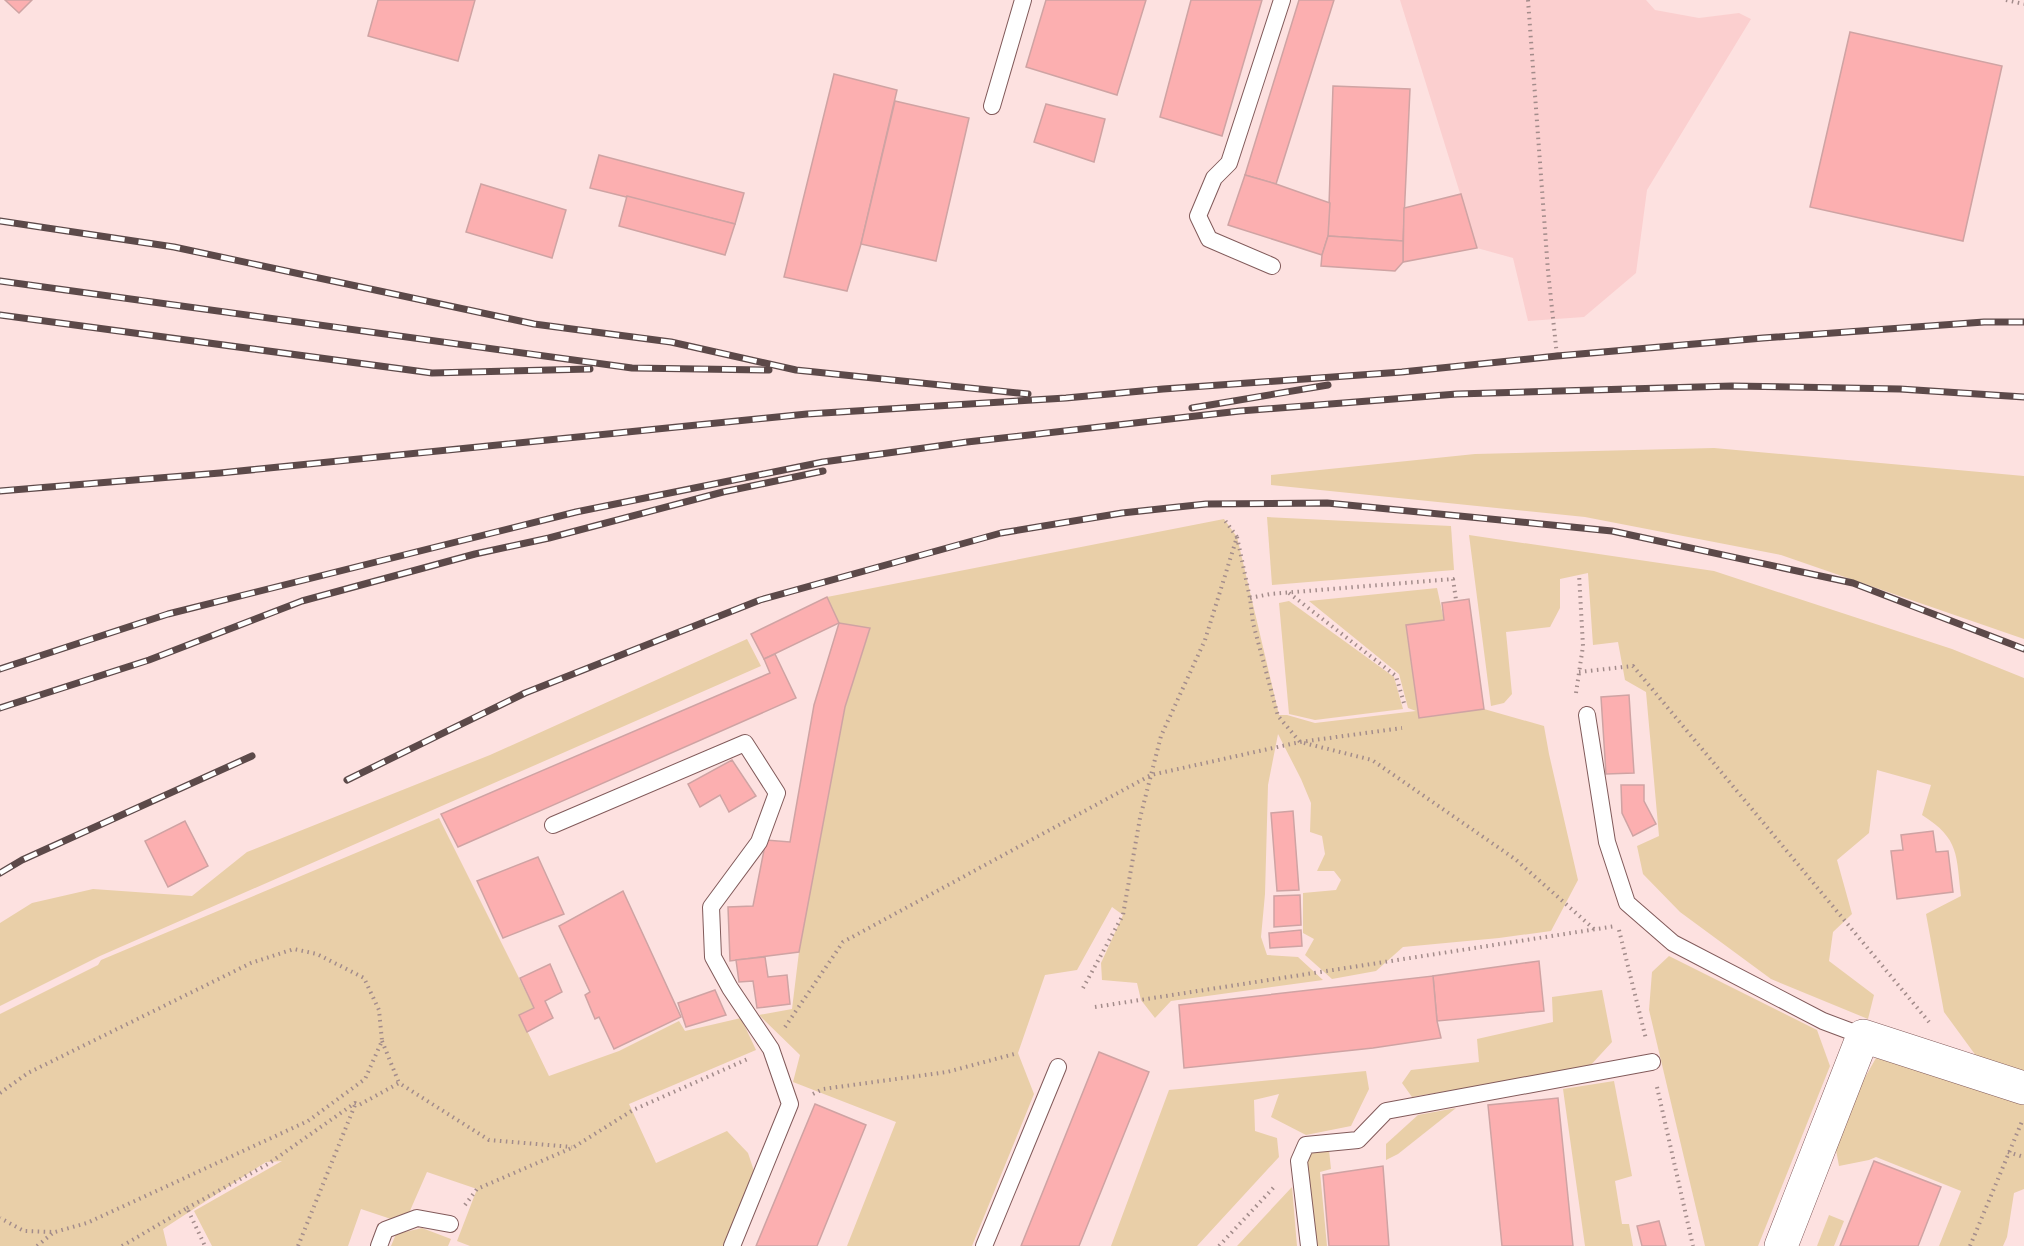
<svg xmlns="http://www.w3.org/2000/svg" width="2024" height="1246" viewBox="0 0 2024 1246" font-family="Mulish,sans-serif">
<style>
.built{fill:#fbcfcf}
.green{fill:#e9cfa8}
.building{fill:#fcafb0;stroke:#cfa3a3;stroke-width:1.5}
.lines{fill:none;stroke-linecap:round;stroke-linejoin:round}
.service-casing{stroke:#815a5a;stroke-width:18}
.minor-casing{stroke:#815a5a;stroke-width:34}
.path{stroke:#a38c8b;stroke-width:4;stroke-dasharray:1.5 4.5;stroke-linecap:butt}
.service{stroke:#fff;stroke-width:16}
.minor{stroke:#fff;stroke-width:33}
.rail-casing{stroke:#5c4949;stroke-width:7}
.rail{stroke:#fff;stroke-width:4.5;stroke-dasharray:14;stroke-linecap:butt}
</style>
<rect width="100%" height="100%" fill="#fde1e0"/>
<path class="built" d="M 1400,0 L 1646,0 L 1655,10 L 1699,18 L 1739,13 L 1751,19 L 1647,190 L 1636,273 L 1584,317 L 1528,321 L 1513,258 L 1477,248 Z"/>
<g class="green">
<path d="M 1714,448 L 2024,476 L 2024,639 L 1781,555 L 1585,517 L 1271,485 L 1271,475 L 1475,454 Z"/>
<path d="M 1267,517 L 1451,526 L 1454,570 L 1272,585 Z"/>
<path d="M 1224,519 L 1237,537 L 1279,715 L 1287,715 L 1315,723 L 1416,711 L 1408,708 L 1399,674 L 1309,601 L 1437,588 L 1444,620 L 1406,625 L 1419,718 L 1484,709 L 1544,726 L 1549,754 L 1578,880 L 1551,931 L 1499,938 L 1403,947 L 1376,971 L 1332,979 L 1305,955 L 1314,939 L 1303,933 L 1303,893 L 1336,890 L 1341,880 L 1334,871 L 1317,871 L 1325,854 L 1322,836 L 1310,832 L 1311,803 L 1301,779 L 1278,734 L 1268,785 L 1265,894 L 1261,937 L 1267,955 L 1298,957 L 1323,980 L 1171,1001 L 1155,1018 L 1141,1000 L 1137,983 L 1102,980 L 1101,963 L 1123,915 L 1112,907 L 1077,970 L 1045,975 L 1018,1053 L 1034,1094 L 972,1246 L 847,1246 L 896,1122 L 793,1082 L 800,1055 L 759,1015 L 792,1009 L 799,952 L 845,707 L 870,629 L 839,623 L 827,597 Z"/>
<path d="M 1469,535 L 1714,571 L 1952,649 L 2024,678 L 2024,1073 L 1982,1064 L 1944,1012 L 1926,914 L 1961,896 C 1956,855 1960,839 1922,815 L 1931,785 L 1877,770 L 1869,833 L 1837,860 L 1852,914 L 1833,932 L 1829,961 L 1874,995 L 1868,1019 L 1771,979 L 1680,912 L 1643,874 L 1637,846 L 1659,836 L 1646,692 L 1625,680 L 1618,642 L 1593,645 L 1588,573 L 1560,579 L 1560,608 L 1550,627 L 1506,632 L 1512,694 L 1504,703 L 1491,706 Z"/>
<path d="M 1289,601 L 1394,677 L 1403,709 L 1315,720 L 1289,714 L 1279,603 Z"/>
<path d="M 747,639 L 761,666 L 100,956 L 0,1006 L 0,923 L 32,903 L 93,889 L 192,896 L 247,852 L 490,755 Z"/>
<path d="M 439,818 L 534,1008 L 520,1016 L 549,1076 L 619,1051 L 679,1021 L 685,1031 L 741,1018 L 756,1050 L 629,1104 L 656,1163 L 727,1131 L 748,1153 L 754,1171 L 723,1246 L 470,1246 L 457,1241 L 477,1189 L 427,1172 L 409,1213 L 394,1220 L 361,1209 L 348,1246 L 212,1246 L 194,1211 L 282,1161 L 266,1162 L 163,1229 L 167,1246 L 0,1246 L 0,1014 L 98,965 L 101,960 Z"/>
<path d="M 1669,956 L 1817,1030 L 1830,1066 L 1758,1246 L 1705,1246 L 1649,1010 L 1652,972 Z"/>
<path d="M 1602,990 L 1612,1042 L 1589,1067 L 1412,1097 L 1402,1083 L 1411,1070 L 1479,1062 L 1477,1039 L 1553,1022 L 1552,997 Z"/>
<path d="M 1876,1058 L 2024,1098 L 2024,1189 L 2014,1193 L 2007,1237 L 2003,1246 L 1939,1246 L 1961,1191 L 1876,1157 L 1869,1160 L 1839,1166 L 1833,1134 Z"/>
<path d="M 1366,1071 L 1369,1089 L 1351,1126 L 1306,1135 L 1271,1117 L 1279,1094 L 1254,1100 L 1255,1131 L 1277,1138 L 1279,1157 L 1197,1246 L 1111,1246 L 1169,1090 Z"/>
<path d="M 1614,1081 L 1632,1176 L 1615,1181 L 1622,1224 L 1629,1224 L 1633,1246 L 1585,1246 L 1563,1089 Z"/>
<path d="M 1456,1108 L 1398,1154 L 1386,1160 L 1386,1144 L 1418,1115 Z"/>
<path d="M 1329,1150 L 1331,1169 L 1320,1172 L 1327,1246 L 1315,1246 L 1305,1161 L 1311,1151 Z"/>
<path d="M 1292,1187 L 1297,1246 L 1237,1246 Z"/>
<path d="M 1829,1215 L 1844,1221 L 1834,1246 L 1817,1246 Z"/>
<path d="M 422,1228 L 451,1239 L 448,1246 L 391,1246 L 396,1234 Z"/>
</g>
<g class="building">
<path d="M 5,0 L 32,0 L 19,13 Z"/>
<path d="M 378,0 L 475,0 L 458,61 L 368,36 Z"/>
<path d="M 1046,0 L 1146,0 L 1117,95 L 1026,67 Z"/>
<path d="M 1191,0 L 1262,0 L 1222,136 L 1160,117 Z"/>
<path d="M 1299,0 L 1334,0 L 1276,184 L 1245,175 Z"/>
<path d="M 1850,32 L 2002,66 L 1963,241 L 1810,207 Z"/>
<path d="M 834,74 L 897,90 L 861,244 L 847,291 L 784,277 Z"/>
<path d="M 1333,86 L 1410,89 L 1403,241 L 1328,236 Z"/>
<path d="M 895,101 L 969,118 L 936,261 L 861,244 Z"/>
<path d="M 1046,104 L 1105,119 L 1094,162 L 1034,142 Z"/>
<path d="M 599,155 L 744,193 L 735,224 L 590,188 Z"/>
<path d="M 1245,175 L 1276,184 L 1330,203 L 1328,236 L 1322,255 L 1228,225 Z"/>
<path d="M 481,184 L 566,210 L 552,258 L 466,232 Z"/>
<path d="M 1461,194 L 1477,248 L 1403,262 L 1404,208 Z"/>
<path d="M 627,196 L 735,224 L 725,255 L 619,226 Z"/>
<path d="M 1328,236 L 1403,241 L 1403,262 L 1395,271 L 1321,266 L 1322,255 Z"/>
<path d="M 827,597 L 839,623 L 764,659 L 751,634 Z"/>
<path d="M 1469,599 L 1484,709 L 1419,718 L 1406,625 L 1444,620 L 1442,603 Z"/>
<path d="M 839,623 L 870,628 L 845,707 L 799,952 L 730,961 L 728,907 L 753,906 L 766,840 L 790,842 L 814,705 Z"/>
<path d="M 775,654 L 796,698 L 458,847 L 441,814 L 770,673 L 764,659 Z"/>
<path d="M 1629,695 L 1634,773 L 1606,774 L 1601,697 Z"/>
<path d="M 732,760 L 756,796 L 729,812 L 720,795 L 700,807 L 688,784 Z"/>
<path d="M 1621,785 L 1644,785 L 1644,801 L 1656,824 L 1633,836 L 1622,813 Z"/>
<path d="M 1293,811 L 1299,890 L 1277,891 L 1271,813 Z"/>
<path d="M 185,821 L 208,866 L 168,887 L 145,841 Z"/>
<path d="M 1933,831 L 1936,852 L 1948,851 L 1953,892 L 1897,899 L 1891,851 L 1903,850 L 1901,835 Z"/>
<path d="M 538,857 L 564,914 L 503,938 L 477,881 Z"/>
<path d="M 623,891 L 681,1017 L 614,1049 L 599,1017 L 595,1019 L 585,995 L 590,992 L 559,926 Z"/>
<path d="M 1300,895 L 1301,925 L 1274,927 L 1274,896 Z"/>
<path d="M 1301,930 L 1302,946 L 1270,948 L 1269,933 Z"/>
<path d="M 765,957 L 768,977 L 787,975 L 790,1004 L 757,1008 L 753,981 L 739,982 L 736,960 Z"/>
<path d="M 1539,961 L 1544,1011 L 1437,1021 L 1433,976 Z"/>
<path d="M 550,964 L 562,992 L 545,1001 L 553,1018 L 527,1032 L 519,1015 L 534,1008 L 520,978 Z"/>
<path d="M 1433,976 L 1437,1021 L 1441,1038 L 1373,1048 L 1184,1068 L 1179,1005 Z"/>
<path d="M 715,990 L 726,1015 L 686,1027 L 678,1003 Z"/>
<path d="M 1099,1052 L 1149,1072 L 1079,1246 L 1021,1246 Z"/>
<path d="M 1558,1098 L 1573,1246 L 1502,1246 L 1488,1105 Z"/>
<path d="M 815,1104 L 866,1125 L 817,1246 L 756,1246 Z"/>
<path d="M 1874,1161 L 1941,1187 L 1918,1246 L 1840,1246 Z"/>
<path d="M 1383,1166 L 1389,1246 L 1329,1246 L 1323,1175 Z"/>
<path d="M 1659,1221 L 1666,1246 L 1642,1246 L 1637,1226 Z"/>
</g>
<g class="lines">
<g class="service-casing">
<g id="service">
<path d="M 992,106 L 1023,0"/>
<path d="M 1272,266 L 1209,239 L 1198,216 L 1214,178 L 1229,163 L 1282,0"/>
<path d="M 1587,715 L 1607,842 L 1627,903 L 1673,943 L 1823,1021 L 1863,1036"/>
<path d="M 553,825 L 745,743 L 777,793 L 759,842 L 711,907 L 713,957 L 730,988 L 771,1049 L 790,1104 L 732,1246"/>
<path d="M 379,1246 L 385,1230 L 417,1218 L 450,1224"/>
<path d="M 984,1246 L 1058,1067"/>
<path d="M 1309,1246 L 1299,1161 L 1306,1145 L 1358,1140 L 1386,1111 L 1652,1062"/>
</g>
</g>
<g class="minor-casing">
<path id="minor" d="M 1781,1246 L 1863,1036 L 2024,1088"/>
</g>
<g class="path">
<path d="M 1528,0 L 1548,271 L 1557,356"/>
<path d="M 2006,0 L 2024,4"/>
<path d="M 1237,537 L 1250,598 L 1253,623 L 1278,716 L 1300,742 L 1372,760 L 1515,859 L 1594,929"/>
<path d="M 1289,593 L 1396,676 L 1404,703"/>
<path d="M 1250,598 L 1270,594 L 1453,579 L 1456,600"/>
<path d="M 1579,672 L 1633,666 L 1929,1022"/>
<path d="M 1576,693 L 1583,646 L 1579,574"/>
<path d="M 1619,930 L 1646,1039"/>
<path d="M 1083,988 L 1123,915 L 1140,818 L 1161,736 L 1205,640 L 1237,537 L 1224,519"/>
<path d="M 1095,1007 L 1616,926"/>
<path d="M 785,1027 L 843,942 L 1151,775 L 1300,742 L 1402,728"/>
<path d="M 382,1041 L 399,1083"/>
<path d="M 1657,1087 L 1693,1246"/>
<path d="M 0,1093 L 28,1073 L 251,963 L 294,949 L 317,954 L 364,978 L 379,1010 L 382,1041 L 365,1079 L 308,1121 L 87,1223 L 55,1232 L 24,1231 L 0,1218"/>
<path d="M 813,1094 L 823,1089 L 947,1072 L 1018,1053"/>
<path d="M 2008,1152 L 2024,1157"/>
<path d="M 465,1205 L 477,1189 L 574,1147 L 633,1110 L 750,1058"/>
<path d="M 187,1208 L 268,1164 L 355,1103 L 359,1105 L 399,1083 L 489,1140 L 572,1147"/>
<path d="M 37,1246 L 54,1232"/>
<path d="M 122,1246 L 187,1208 L 205,1246"/>
<path d="M 298,1246 L 355,1105"/>
<path d="M 1219,1246 L 1276,1185"/>
<path d="M 1970,1246 L 2023,1119"/>
</g>
<use href="#service" class="service"/>
<use href="#minor" class="minor"/>
<g class="rail-casing">
<g id="rail">
<path d="M 0,221 L 174,247 L 534,324 L 671,342 L 796,370 L 1028,394"/>
<path d="M 0,281 L 632,368 L 769,370"/>
<path d="M 0,315 L 432,373 L 590,369"/>
<path d="M 1192,408 L 1328,385"/>
<path d="M 0,491 L 220,473 L 807,414 L 1066,398 L 1163,389 L 1402,372 L 1557,356 L 1763,338 L 1984,322 L 2024,322"/>
<path d="M 0,669 L 168,614 L 576,512 L 823,462 L 967,442 L 1240,411 L 1457,394 L 1732,386 L 1900,389 L 2024,397"/>
<path d="M 0,708 L 149,660 L 302,601 L 475,554 L 549,538 L 723,492 L 823,471"/>
<path d="M 347,780 L 525,693 L 760,600 L 1001,533 L 1122,513 L 1206,504 L 1327,503 L 1612,531 L 1853,583 L 2024,649"/>
<path d="M 0,873 L 22,860 L 252,756"/>
</g>
</g>
<use href="#rail" class="rail"/>
</g>
</svg>
